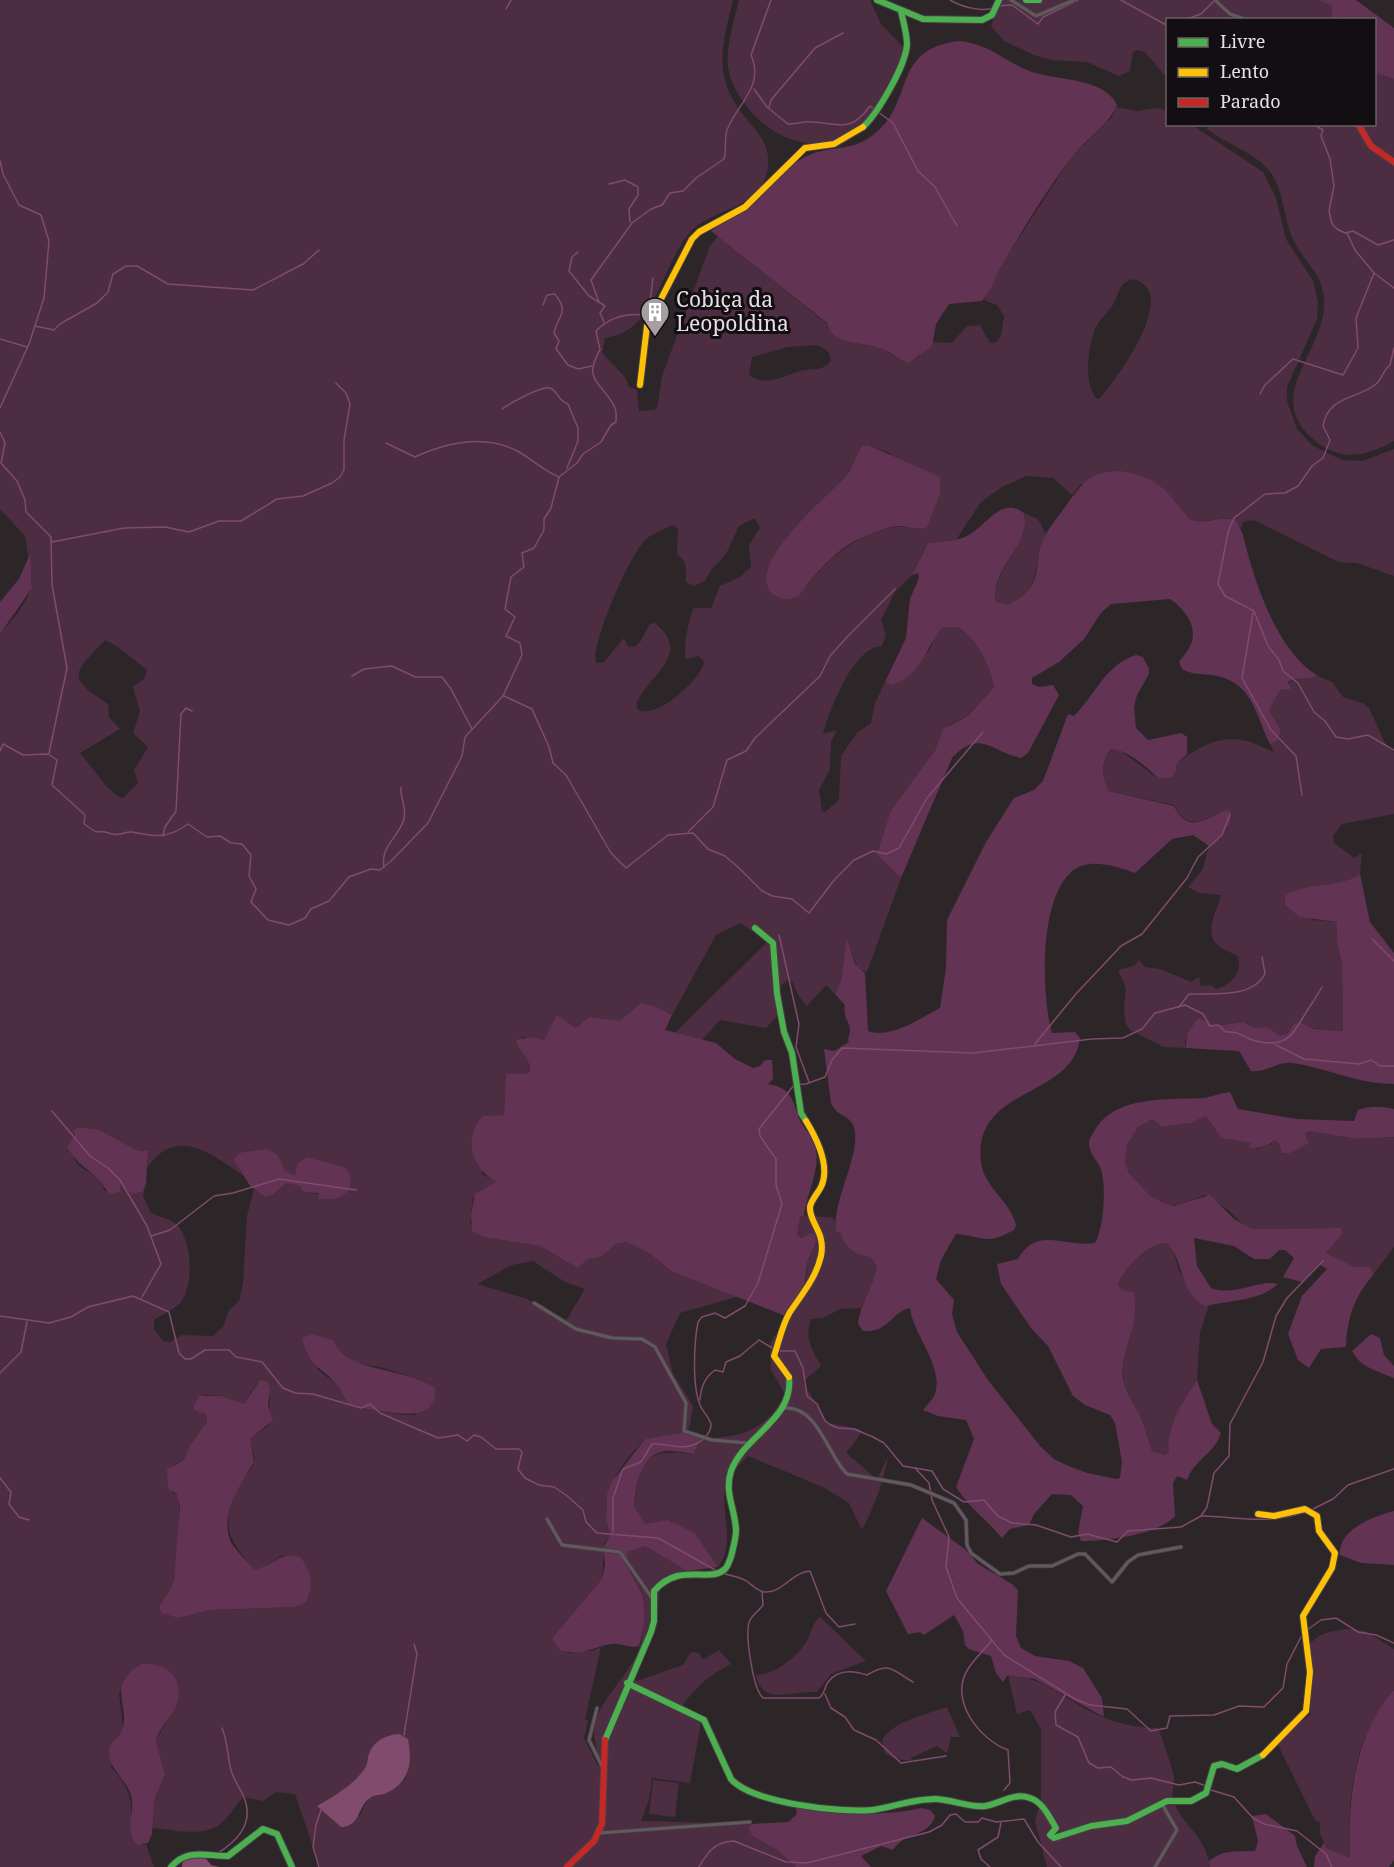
<svg xmlns="http://www.w3.org/2000/svg" width="1394" height="1867" viewBox="0 0 1394 1867" font-family="'Noto Serif',serif">
<style>
.green{fill:#4d2d42;fill-rule:evenodd}
.forest{fill:#633353}
.water{fill:#814b6d}
.lines{fill:none;stroke-linecap:round;stroke-linejoin:round}
.stream{stroke:#814b6d;stroke-width:1.5}
.street-casing{stroke:#454143;stroke-width:4.5}
.fast-casing{stroke:#454143;stroke-width:8}
.slow-casing{stroke:#454143;stroke-width:8}
.jam-casing{stroke:#454143;stroke-width:8}
.street{stroke:#62585e;stroke-width:3}
.fast{stroke:#4caf50;stroke-width:6}
.slow{stroke:#ffc107;stroke-width:6}
.jam{stroke:#c62828;stroke-width:6}
.labels{text-anchor:middle;stroke-width:6;stroke-linejoin:round;paint-order:stroke}
.poi-label{font-size:21px;fill:#e7dfe4;stroke:#130e11;text-anchor:start}
</style>
<rect width="100%" height="100%" fill="#2c2629"/>
<g class="green">
<path d="M 0,0 L 733,0 C 722,46 712,76 744,116 C 755,129 768,142 768,159 C 770,212 710,205 687,236 C 661,269 655,332 605,338 L 602,353 L 625,377 L 629,387 L 637,390 L 639,411 L 657,409 L 662,376 L 710,246 L 718,236 L 827,324 L 828,329 L 882,349 L 899,359 L 918,357 L 923,350 L 932,346 L 932,342 L 952,343 L 967,326 L 980,325 L 990,343 L 997,342 L 1001,335 L 1004,316 L 997,305 L 984,300 L 1004,261 L 1072,156 L 1112,117 L 1116,107 L 1136,111 L 1158,108 L 1167,111 L 1168,124 L 1192,125 L 1263,172 L 1276,198 L 1286,239 L 1313,281 L 1318,301 L 1317,319 L 1287,387 L 1287,401 L 1297,429 L 1313,446 L 1342,460 L 1363,461 L 1394,449 L 1394,576 L 1357,563 L 1339,562 L 1254,520 L 1243,522 L 1241,528 L 1235,520 L 1228,518 L 1195,522 L 1081,484 L 1072,495 L 1053,478 L 1026,476 L 1002,487 L 981,502 L 956,540 L 928,543 L 926,546 L 912,575 L 895,592 L 881,620 L 886,635 L 882,646 C 853,647 830,709 823,734 L 837,730 L 831,742 L 830,769 L 819,790 L 822,811 L 825,812 L 839,800 L 841,756 L 857,733 L 871,723 L 875,703 L 885,682 L 891,685 L 930,650 L 934,638 L 942,628 L 958,627 C 977,640 990,664 994,687 L 968,716 L 949,725 L 936,749 L 891,810 L 883,861 L 901,878 L 867,972 L 858,968 L 847,940 L 841,980 L 835,994 L 826,985 L 807,1006 L 798,995 L 793,982 L 787,980 L 777,989 L 778,1015 L 766,1028 L 720,1020 L 702,1040 L 675,1033 L 768,941 L 740,923 L 716,935 L 672,1015 L 657,1007 L 620,1021 L 590,1017 L 575,1028 L 544,1040 L 522,1037 L 525,1055 L 530,1062 L 528,1075 L 506,1074 L 504,1115 L 492,1115 L 482,1174 L 497,1182 L 473,1198 L 470,1223 L 483,1237 L 540,1246 L 575,1267 L 588,1259 L 601,1257 L 616,1244 L 627,1242 L 649,1253 L 671,1271 L 740,1296 L 680,1313 L 666,1344 L 673,1374 L 693,1406 L 690,1426 L 685,1434 L 645,1439 C 624,1461 604,1485 606,1516 C 606,1522 609,1528 610,1534 L 604,1544 L 602,1579 L 552,1638 L 568,1653 L 595,1650 L 601,1647 L 585,1719 L 588,1721 L 584,1738 L 598,1766 C 600,1748 589,1738 597,1717 C 608,1689 638,1667 642,1637 C 644,1625 644,1601 640,1590 C 634,1575 625,1570 628,1552 L 645,1546 L 687,1571 L 686,1574 L 669,1580 L 660,1588 L 657,1622 L 634,1679 L 637,1681 L 683,1665 L 691,1652 L 699,1653 L 703,1660 L 719,1650 L 731,1664 C 710,1674 694,1688 681,1708 L 697,1716 L 701,1723 L 690,1783 L 652,1778 L 649,1800 L 641,1821 L 752,1824 L 748,1827 L 752,1836 L 779,1850 L 796,1867 L 320,1867 L 295,1794 L 276,1792 L 263,1801 L 244,1797 C 235,1804 229,1819 219,1825 C 200,1837 174,1830 153,1828 L 155,1798 L 165,1775 L 156,1740 L 175,1707 L 175,1682 L 129,1674 L 119,1693 L 123,1728 L 116,1740 L 111,1767 C 133,1792 132,1801 131,1833 L 143,1845 L 146,1844 L 154,1867 L 0,1867 L 0,634 C 12,620 31,600 32,581 L 25,536 L 0,509 ZM 1133,279 C 1182,291 1116,381 1099,399 L 1096,398 C 1083,383 1088,342 1097,325 C 1101,317 1109,312 1114,303 C 1119,293 1119,282 1133,279 ZM 817,345 C 825,348 830,352 831,360 C 824,372 812,368 800,371 C 784,376 766,387 749,375 L 752,357 L 787,347 ZM 868,445 L 889,453 L 940,494 L 926,527 C 918,532 905,525 895,527 C 856,533 822,563 800,595 L 816,506 L 846,476 L 862,446 ZM 755,518 L 760,528 L 749,545 L 751,567 L 740,577 L 720,586 L 711,608 L 694,608 C 689,615 683,650 686,659 L 699,656 L 704,662 C 701,680 654,722 637,709 L 637,702 C 652,672 692,654 655,623 L 650,624 L 640,642 L 634,647 L 628,646 L 624,638 L 604,662 L 596,663 C 590,645 631,552 646,539 C 649,536 671,525 674,525 L 678,530 L 677,554 C 689,564 685,568 686,582 L 694,586 L 705,581 L 712,569 L 726,554 L 739,526 ZM 105,640 L 118,647 L 147,670 L 145,678 L 133,687 L 140,711 L 133,733 L 148,747 L 134,770 L 138,783 L 122,799 L 108,788 L 80,753 L 120,729 L 109,717 L 108,704 C 66,677 73,674 105,640 ZM 80,1127 L 100,1130 L 136,1150 L 144,1150 L 148,1153 L 147,1168 C 176,1124 213,1155 244,1176 L 240,1171 L 246,1152 C 273,1153 270,1143 285,1171 L 296,1175 L 307,1157 L 345,1167 L 318,1197 L 320,1194 L 304,1192 L 299,1186 L 286,1183 L 274,1194 L 265,1197 L 254,1189 L 247,1216 L 243,1283 L 239,1301 L 229,1310 L 223,1327 L 213,1336 L 182,1335 L 170,1342 L 163,1341 L 154,1329 L 154,1320 C 162,1314 175,1309 181,1302 C 194,1284 192,1243 178,1226 C 171,1218 159,1218 150,1212 L 143,1195 L 146,1184 L 142,1192 L 131,1194 L 120,1183 L 120,1192 L 105,1191 L 99,1179 L 78,1165 L 68,1147 ZM 533,1261 L 565,1282 L 585,1289 L 564,1324 L 527,1299 L 477,1284 L 512,1265 ZM 334,1341 C 341,1366 367,1363 387,1369 C 401,1373 415,1378 428,1383 L 416,1415 L 403,1415 L 349,1405 L 336,1384 L 317,1369 ZM 257,1383 L 270,1392 L 269,1425 L 250,1439 C 250,1447 256,1455 254,1462 C 252,1470 243,1478 239,1486 C 220,1524 227,1539 254,1569 L 262,1568 L 283,1555 L 295,1607 L 210,1610 L 178,1618 L 161,1613 L 159,1606 C 162,1600 167,1596 170,1590 C 178,1576 183,1509 177,1494 L 172,1493 L 173,1465 L 184,1460 L 190,1445 L 207,1422 L 206,1414 L 195,1410 L 205,1395 L 222,1396 L 244,1404 ZM 407,1739 L 410,1751 L 406,1778 L 398,1786 L 369,1798 L 359,1816 L 317,1806 C 334,1796 357,1785 366,1767 C 370,1759 369,1752 375,1744 Z"/>
<path d="M 739,0 L 870,0 L 881,24 L 903,47 L 904,52 C 896,74 876,117 857,130 C 819,157 775,141 748,108 C 739,96 730,83 728,67 C 726,45 734,22 739,0 Z"/>
<path d="M 1001,0 L 1318,0 L 1332,6 L 1332,19 L 1168,20 L 1167,78 L 1145,52 L 1138,50 L 1133,52 L 1130,71 L 1119,76 L 1087,62 L 1052,60 L 1034,55 L 1004,41 L 991,26 Z"/>
<path d="M 1375,73 L 1394,79 L 1394,441 C 1370,454 1346,462 1321,445 C 1252,397 1335,347 1323,292 C 1319,270 1300,257 1292,237 C 1285,220 1284,201 1277,184 C 1265,154 1231,148 1207,129 L 1208,124 L 1374,124 Z"/>
<path d="M 1024,513 L 1038,519 L 1046,534 C 1031,557 1045,602 1002,605 L 996,601 C 991,569 1032,544 1024,513 Z"/>
<path d="M 1318,676 L 1332,682 L 1343,697 L 1363,703 L 1369,708 L 1385,743 L 1394,752 L 1394,814 L 1342,824 L 1333,836 L 1334,843 L 1354,858 L 1362,853 L 1360,874 C 1342,886 1321,888 1300,889 L 1312,920 L 1337,922 L 1337,942 L 1342,964 L 1343,1031 L 1309,1028 L 1302,1023 L 1280,1037 L 1267,1027 L 1254,1028 L 1244,1022 L 1215,1026 L 1198,1018 L 1185,1042 L 1186,1048 L 1164,1047 L 1130,1030 L 1126,1024 L 1124,1010 L 1126,988 L 1118,970 L 1134,966 L 1139,960 L 1145,967 L 1160,969 L 1191,982 L 1199,977 L 1201,986 L 1211,985 L 1216,989 C 1230,985 1243,973 1238,957 C 1233,952 1227,952 1221,948 C 1201,934 1217,912 1221,895 L 1199,893 L 1188,887 L 1203,869 L 1209,846 L 1228,828 L 1229,809 C 1206,816 1191,836 1174,805 L 1109,791 C 1101,777 1100,762 1111,749 L 1118,749 L 1159,779 C 1184,758 1210,732 1247,741 C 1256,743 1265,749 1274,752 L 1270,744 L 1277,741 L 1281,730 L 1269,711 L 1280,690 L 1285,690 C 1291,674 1305,682 1318,676 Z"/>
<path d="M 1206,1116 L 1221,1138 L 1252,1143 L 1256,1149 L 1271,1144 L 1273,1140 L 1279,1143 L 1309,1143 L 1305,1134 L 1309,1131 L 1357,1139 L 1394,1137 L 1394,1247 L 1373,1275 L 1371,1267 L 1355,1267 L 1326,1253 L 1335,1228 L 1252,1229 L 1246,1227 L 1227,1209 L 1205,1195 C 1196,1198 1183,1205 1173,1205 C 1153,1206 1122,1174 1124,1154 C 1125,1148 1128,1142 1132,1137 C 1137,1128 1141,1122 1152,1119 L 1162,1127 L 1191,1123 Z"/>
<path d="M 804,1215 L 833,1218 C 842,1237 845,1253 870,1257 L 877,1266 L 875,1278 L 861,1308 L 840,1309 L 823,1318 L 811,1319 C 804,1339 812,1349 821,1366 L 803,1382 L 828,1423 L 860,1429 L 860,1435 L 846,1453 L 877,1479 L 888,1457 C 883,1484 874,1506 862,1530 L 849,1503 L 823,1487 L 748,1456 C 741,1464 730,1473 727,1482 C 717,1507 738,1541 718,1567 L 695,1533 L 668,1520 L 645,1525 L 634,1506 C 641,1458 644,1448 694,1454 L 700,1438 C 738,1439 767,1431 785,1394 L 771,1370 L 770,1343 L 788,1317 L 806,1282 L 807,1263 L 813,1248 L 810,1233 L 801,1238 L 797,1235 L 800,1217 Z"/>
<path d="M 1167,1243 L 1173,1249 L 1179,1271 L 1206,1306 L 1209,1305 L 1200,1332 L 1197,1380 L 1173,1422 L 1169,1433 L 1169,1452 L 1165,1455 L 1152,1451 C 1148,1440 1145,1427 1140,1416 C 1132,1399 1122,1388 1123,1368 C 1124,1335 1149,1317 1118,1285 C 1123,1269 1150,1241 1167,1243 Z"/>
<path d="M 820,1617 L 866,1661 L 831,1674 L 817,1692 C 794,1690 762,1707 756,1675 C 776,1675 800,1655 809,1637 C 812,1629 813,1622 820,1617 Z"/>
<path d="M 1347,1629 L 1365,1631 L 1394,1649 L 1394,1690 C 1354,1733 1346,1802 1350,1859 L 1326,1848 L 1320,1833 L 1320,1822 L 1315,1820 L 1276,1741 L 1310,1715 L 1310,1644 C 1320,1632 1332,1631 1347,1629 Z"/>
<path d="M 1008,1675 C 1044,1676 1068,1702 1100,1716 C 1119,1724 1138,1728 1158,1728 C 1160,1731 1173,1771 1174,1776 C 1175,1785 1170,1794 1174,1803 C 1185,1828 1206,1836 1210,1867 L 1047,1867 L 1035,1821 L 1041,1801 L 1041,1729 L 1030,1710 L 1017,1714 Z"/>
<path d="M 947,1707 L 960,1737 L 951,1737 L 947,1753 L 937,1746 L 911,1758 L 912,1761 L 895,1759 L 885,1753 L 882,1741 C 890,1722 928,1714 947,1707 Z"/>
<path d="M 653,1780 L 679,1783 L 675,1817 L 649,1814 Z"/>
</g>
<g class="forest">
<path d="M 1318,0 L 1356,0 L 1394,28 L 1394,79 L 1375,73 L 1374,20 L 1349,19 L 1341,17 L 1332,19 L 1332,6 Z"/>
<path d="M 959,41 C 989,44 1001,59 1027,70 C 1051,81 1104,76 1117,105 C 1109,124 1091,135 1078,150 C 1052,180 1023,230 1002,265 C 995,277 992,291 982,301 L 949,304 L 936,324 L 932,346 L 908,363 C 899,359 891,353 882,349 C 865,341 832,346 827,323 L 711,231 C 722,222 735,218 746,210 C 769,193 781,168 807,156 C 834,143 852,155 879,130 C 914,97 893,49 959,41 Z"/>
<path d="M 868,445 L 940,477 L 940,494 L 927,527 C 918,532 906,525 896,526 C 881,529 867,535 853,542 C 837,551 821,568 809,582 C 805,587 803,593 798,596 C 791,600 783,600 776,596 C 737,571 827,497 844,478 C 853,468 855,456 862,446 Z"/>
<path d="M 1120,471 C 1160,478 1165,489 1189,519 C 1203,526 1219,515 1235,520 C 1244,531 1245,545 1249,558 C 1261,599 1281,653 1318,676 C 1308,681 1298,676 1288,682 L 1291,689 L 1280,690 L 1269,711 L 1281,730 L 1277,741 L 1270,744 C 1256,717 1254,685 1218,676 C 1205,673 1195,676 1182,669 L 1179,662 C 1182,657 1185,655 1188,650 C 1201,630 1186,610 1170,599 L 1111,604 L 1101,613 L 1084,639 L 1059,662 L 1032,678 L 1032,684 L 1039,687 L 1053,685 L 1059,695 L 1028,753 L 1021,758 C 991,752 980,728 952,758 L 901,878 L 877,855 L 891,810 L 936,749 L 943,729 L 968,716 L 994,687 C 990,664 977,640 958,627 L 942,628 C 924,649 922,677 891,685 L 885,682 L 906,638 L 910,599 L 919,578 L 918,573 L 912,575 L 928,543 C 941,541 953,542 965,537 C 986,528 1000,495 1024,513 C 1032,545 990,568 996,601 C 1003,605 1006,606 1013,602 C 1046,586 1032,560 1044,538 C 1049,527 1058,517 1065,507 C 1083,483 1088,472 1120,471 Z"/>
<path d="M 30,554 L 32,588 L 0,634 L 0,602 L 19,579 Z"/>
<path d="M 1136,655 L 1143,657 L 1149,669 L 1149,674 L 1137,695 L 1134,707 L 1136,728 L 1148,740 L 1181,733 L 1187,737 L 1187,754 L 1176,765 L 1176,771 L 1172,777 L 1159,779 C 1147,767 1128,750 1111,749 C 1100,761 1101,777 1109,791 L 1174,806 C 1190,837 1207,816 1229,809 C 1236,825 1220,836 1209,846 L 1193,835 L 1172,839 L 1135,873 C 1121,868 1100,861 1085,865 C 1037,876 1041,997 1052,1033 L 1075,1032 L 1080,1038 C 1073,1099 972,1086 981,1162 C 984,1188 1010,1200 1016,1225 L 1014,1230 C 985,1246 984,1236 956,1234 L 941,1260 L 936,1279 L 954,1300 L 952,1314 L 957,1332 L 988,1380 L 1040,1446 L 1054,1459 L 1066,1465 L 1087,1473 L 1116,1479 L 1120,1478 L 1122,1462 L 1115,1423 L 1110,1415 L 1085,1405 L 1073,1396 L 1048,1346 L 1031,1328 L 1001,1284 L 997,1264 L 1018,1259 C 1037,1225 1066,1248 1095,1243 C 1104,1229 1107,1183 1100,1167 C 1096,1159 1089,1153 1089,1143 C 1089,1138 1093,1134 1095,1130 C 1115,1095 1168,1100 1203,1098 C 1212,1097 1220,1093 1230,1092 L 1238,1109 L 1297,1119 L 1354,1121 L 1358,1110 C 1370,1106 1381,1106 1394,1109 L 1394,1137 L 1357,1139 L 1309,1131 L 1305,1134 L 1309,1143 L 1290,1153 L 1282,1153 L 1279,1143 L 1274,1140 C 1269,1146 1257,1149 1249,1148 L 1251,1143 L 1221,1138 L 1206,1116 L 1191,1123 L 1162,1127 L 1152,1119 L 1138,1127 L 1127,1145 L 1125,1163 L 1129,1173 L 1149,1195 L 1163,1203 L 1174,1206 L 1210,1195 L 1234,1219 L 1252,1229 L 1340,1228 L 1343,1233 L 1326,1253 L 1355,1267 L 1371,1267 L 1373,1275 C 1354,1297 1347,1319 1346,1347 L 1321,1349 L 1309,1368 L 1298,1360 L 1288,1334 L 1302,1296 L 1327,1269 L 1319,1264 L 1302,1282 L 1283,1277 L 1294,1258 L 1285,1250 L 1279,1250 L 1270,1259 L 1254,1259 L 1234,1246 L 1194,1238 L 1197,1266 L 1211,1288 C 1235,1297 1260,1279 1278,1284 C 1259,1302 1229,1300 1206,1306 C 1179,1295 1185,1261 1167,1243 C 1150,1241 1123,1269 1118,1285 L 1123,1290 L 1134,1293 C 1139,1324 1127,1337 1123,1365 C 1120,1386 1132,1399 1140,1416 C 1145,1427 1148,1440 1152,1451 L 1165,1455 L 1169,1452 C 1166,1424 1183,1403 1197,1380 L 1212,1424 L 1221,1433 C 1215,1453 1194,1460 1187,1480 L 1177,1476 L 1173,1483 L 1175,1516 C 1158,1535 1106,1541 1081,1541 L 1078,1533 L 1083,1506 L 1071,1495 L 1052,1494 L 1034,1514 L 1029,1525 L 1010,1529 L 1002,1538 C 987,1520 968,1507 956,1487 L 974,1439 L 966,1420 L 938,1416 L 923,1410 C 927,1405 933,1399 935,1394 C 944,1366 913,1335 910,1308 C 890,1313 889,1333 863,1331 L 858,1324 C 860,1303 874,1287 877,1266 L 870,1257 C 853,1254 846,1248 840,1233 L 836,1231 C 831,1202 864,1150 853,1125 C 849,1115 837,1117 831,1103 L 824,1049 L 834,1051 L 849,1042 C 847,1039 849,1036 850,1032 C 851,1023 842,1017 845,1005 L 835,994 L 841,980 L 847,938 L 855,964 L 865,973 L 868,1031 C 891,1039 919,1019 940,1008 L 946,968 L 947,920 L 986,842 L 1014,798 L 1034,790 L 1043,781 L 1068,714 L 1074,716 C 1096,694 1105,665 1136,655 Z"/>
<path d="M 1360,874 L 1370,922 L 1394,953 L 1394,1084 C 1358,1084 1327,1068 1292,1063 C 1278,1061 1266,1073 1251,1071 L 1239,1051 L 1186,1048 L 1187,1034 L 1198,1018 L 1215,1026 L 1244,1022 L 1254,1028 L 1267,1027 L 1280,1036 L 1288,1033 L 1295,1023 L 1302,1023 L 1314,1029 L 1343,1031 L 1342,964 L 1337,942 L 1337,922 L 1300,917 L 1285,905 L 1285,896 C 1303,882 1336,890 1360,874 Z"/>
<path d="M 641,1003 L 657,1007 L 672,1015 L 665,1030 L 716,1043 L 735,1059 L 753,1068 L 760,1066 L 765,1060 L 772,1060 L 773,1079 L 768,1084 C 791,1088 792,1098 799,1118 C 802,1127 810,1133 814,1142 C 823,1165 807,1192 804,1215 L 800,1217 L 797,1235 L 801,1238 L 810,1233 L 815,1234 L 816,1241 L 807,1263 L 805,1282 L 788,1317 L 671,1271 L 649,1253 L 627,1242 L 616,1244 L 601,1257 L 588,1259 L 577,1268 L 540,1246 L 483,1237 L 472,1231 L 471,1214 L 475,1194 L 496,1182 C 472,1168 462,1139 483,1116 L 504,1115 L 506,1074 L 528,1074 C 535,1059 518,1053 516,1040 L 531,1037 L 544,1040 L 557,1015 L 575,1028 L 590,1017 L 620,1021 Z"/>
<path d="M 80,1127 L 100,1130 L 136,1150 L 148,1151 L 146,1184 L 142,1192 L 131,1194 L 120,1184 L 120,1192 L 111,1194 C 104,1190 104,1184 98,1179 C 85,1166 77,1164 67,1147 L 75,1135 L 74,1130 Z"/>
<path d="M 266,1149 L 277,1154 L 285,1171 L 295,1175 L 298,1163 L 307,1157 L 345,1167 L 350,1175 L 350,1188 C 342,1200 330,1201 318,1198 L 319,1193 L 304,1192 L 299,1186 L 286,1183 L 274,1194 L 265,1197 L 250,1186 L 234,1160 L 239,1153 Z"/>
<path d="M 312,1334 L 334,1341 C 342,1372 410,1368 435,1388 C 437,1421 402,1414 381,1411 C 370,1409 360,1408 349,1405 C 345,1399 341,1390 336,1384 C 319,1364 310,1369 302,1338 Z"/>
<path d="M 1371,1334 L 1380,1338 L 1384,1355 L 1394,1366 L 1394,1378 C 1379,1372 1360,1367 1352,1351 Z"/>
<path d="M 260,1380 L 268,1382 L 270,1392 L 268,1406 L 273,1420 L 250,1439 L 254,1462 C 241,1484 220,1513 230,1540 C 234,1549 247,1561 254,1569 C 274,1567 277,1551 300,1557 C 312,1572 314,1584 306,1602 L 295,1607 L 210,1610 L 178,1618 L 161,1613 L 159,1606 L 170,1590 L 174,1579 L 180,1508 L 177,1494 L 168,1489 L 167,1469 L 184,1460 L 190,1445 L 207,1422 L 206,1414 L 194,1410 L 194,1405 L 199,1396 L 222,1396 L 244,1404 Z"/>
<path d="M 682,1433 L 700,1438 L 694,1454 C 685,1453 674,1450 665,1451 C 640,1454 636,1486 634,1506 L 645,1524 L 668,1520 L 695,1533 L 718,1567 L 687,1571 L 645,1546 L 628,1552 C 625,1571 635,1577 641,1593 C 647,1609 644,1630 639,1646 C 629,1649 620,1642 611,1644 C 592,1647 582,1657 560,1650 L 552,1638 L 602,1579 L 605,1564 L 603,1549 L 610,1534 L 606,1519 L 607,1495 L 611,1483 L 645,1439 Z"/>
<path d="M 1394,1511 L 1394,1565 L 1361,1563 L 1340,1555 C 1337,1530 1374,1516 1394,1511 Z"/>
<path d="M 922,1518 L 966,1550 L 978,1564 L 1012,1584 L 1018,1590 L 1016,1636 L 1021,1648 L 1035,1656 L 1069,1661 L 1083,1668 L 1102,1698 L 1104,1717 L 1035,1679 L 1008,1675 L 1003,1682 L 996,1673 L 991,1656 L 969,1649 L 965,1645 L 963,1631 L 954,1615 L 924,1635 L 920,1632 L 908,1634 L 886,1591 Z"/>
<path d="M 141,1664 C 168,1662 187,1680 175,1708 C 170,1719 160,1727 156,1740 L 165,1775 L 155,1798 L 152,1834 L 148,1843 L 138,1845 C 123,1833 136,1811 131,1795 C 125,1777 108,1770 109,1749 C 111,1741 119,1738 122,1730 C 131,1704 105,1687 141,1664 Z"/>
<path d="M 1394,1690 L 1394,1860 L 1389,1867 L 1314,1867 L 1315,1856 L 1324,1843 L 1326,1848 L 1350,1858 C 1347,1803 1355,1731 1394,1690 Z"/>
<path d="M 793,1807 C 834,1815 880,1817 922,1808 L 930,1810 L 935,1816 C 929,1837 904,1832 893,1850 L 881,1846 L 861,1856 L 871,1867 L 796,1867 L 778,1850 L 752,1836 L 748,1827 L 752,1824 L 788,1822 L 796,1815 L 797,1810 Z"/>
<path d="M 1266,1814 L 1295,1836 L 1297,1846 L 1307,1867 L 1210,1867 L 1209,1861 C 1224,1849 1237,1852 1255,1851 L 1258,1841 L 1252,1816 Z"/>
</g>
<g class="water">
<path d="M 399,1734 L 408,1739 C 413,1764 409,1784 384,1794 C 379,1795 373,1795 370,1798 C 358,1806 360,1827 341,1827 L 317,1806 C 334,1796 354,1785 365,1768 C 368,1764 367,1759 369,1754 C 373,1741 386,1735 399,1734 Z"/>
<path d="M 189,1856 L 204,1856 L 211,1865 L 219,1867 L 182,1867 L 183,1859 Z"/>
</g>
<g class="lines">
<g class="stream">
<path d="M 950,0 C 962,7 981,12 994,8"/>
<path d="M 1121,0 L 1168,26"/>
<path d="M 998,6 L 1012,5 L 1038,24 L 1043,17 L 1078,0"/>
<path d="M 506,9 L 511,0"/>
<path d="M 1184,20 L 1201,14 L 1214,1"/>
<path d="M 754,89 L 767,107 L 788,124 C 796,124 804,121 812,122 C 839,123 850,134 870,106 L 893,123 L 918,171 L 935,187 L 957,226"/>
<path d="M 769,107 L 771,100 L 815,48 L 843,33"/>
<path d="M 1313,124 L 1323,130 L 1321,136 L 1330,159 L 1334,186 L 1329,211 L 1332,224 L 1337,229 L 1345,233 L 1353,231 L 1378,245 L 1394,240"/>
<path d="M 0,161 L 3,174 L 19,205 L 41,215 L 49,241 L 44,298 L 29,344 L 0,408"/>
<path d="M 609,184 L 625,180 L 638,187 L 638,195 L 629,209 L 630,222"/>
<path d="M 1347,233 L 1355,250 L 1374,273 L 1394,288"/>
<path d="M 578,252 L 572,257 L 569,271 L 589,296 L 605,306 L 600,313 L 604,322"/>
<path d="M 599,302 L 591,280 L 632,223 L 651,209 L 662,205 L 670,193 L 683,191 L 696,178 L 724,159 C 727,149 724,140 727,130 C 737,104 765,86 751,55 L 771,0"/>
<path d="M 543,305 L 547,295 L 555,294 C 570,314 558,314 554,333 L 559,341 L 556,349 L 568,365 L 578,369 L 592,366"/>
<path d="M 35,326 L 54,330 L 60,324 L 97,303 L 108,292 L 113,274 L 126,266 L 137,266 L 168,284 L 253,290 L 303,264 L 319,250"/>
<path d="M 0,339 L 27,347"/>
<path d="M 1394,348 L 1390,365 C 1383,370 1383,378 1376,384 C 1359,399 1328,395 1323,426 L 1330,440 L 1323,458 L 1312,466 L 1298,486 L 1285,493 L 1265,494 L 1234,518 L 1228,532 L 1218,584 L 1225,596 L 1254,611 L 1268,646 L 1279,660 L 1283,671 L 1298,683 L 1314,712 L 1325,721 L 1336,737 L 1348,739 L 1368,735 L 1394,750"/>
<path d="M 1260,394 L 1265,385 L 1293,359 L 1343,375 L 1358,348 L 1356,318 L 1374,273"/>
<path d="M 502,409 C 509,404 542,385 550,388 C 558,391 557,400 568,404 L 578,428 L 578,441 L 567,468"/>
<path d="M 0,432 L 5,443 L 1,463 L 17,481 L 25,500 L 26,512 L 51,537 L 52,585 L 67,668 L 49,753"/>
<path d="M 386,443 L 415,457 C 448,442 486,434 519,452 C 533,460 544,471 559,477"/>
<path d="M 52,542 L 124,528 L 165,527 L 189,532 L 219,521 L 241,521 L 277,499 L 303,496 L 332,483 L 340,477 L 344,470 L 344,440 L 350,404 L 346,393 L 336,383"/>
<path d="M 1253,613 L 1242,678 L 1271,730 L 1296,756 L 1302,795"/>
<path d="M 352,676 L 364,669 L 392,666 L 415,677 L 442,677 L 451,689 L 472,729"/>
<path d="M 504,696 L 532,709 L 549,747 L 553,763 L 566,775 L 611,853 L 626,868 L 668,835 L 693,833 L 708,849 L 725,856 L 738,867 L 762,891 L 772,896 L 792,899 L 809,913 L 835,879 L 854,860 L 873,851 L 886,854 L 899,848 L 927,798 L 983,732"/>
<path d="M 0,751 L 3,744 L 23,755 L 48,754 L 57,760 L 52,785 L 85,815 L 84,824 L 96,832 C 104,830 106,833 113,834 C 119,836 126,831 132,832 C 157,837 167,839 188,824 L 207,837 L 220,836 L 231,843 L 242,844 L 251,855 L 249,876 L 256,889 L 251,902 L 268,920 L 289,925 L 305,918 L 311,909 L 329,901 L 349,877 L 371,869 L 380,870 L 391,861 L 428,823 L 462,756 L 465,737 L 503,696 L 522,655 L 520,643 L 506,636 L 515,617 L 505,609 L 511,577 L 524,567 L 522,553 L 534,548 L 544,530 L 544,519 L 551,508 L 559,477 L 577,463 L 583,454 L 601,442 L 611,425 L 616,422 C 616,417 617,412 615,408 C 604,383 581,382 600,350 L 596,331 C 609,318 626,313 644,315 L 650,302 L 653,278"/>
<path d="M 688,832 L 713,807 L 727,760 L 746,751 L 755,738 L 820,676 L 830,656 L 848,636 L 895,589"/>
<path d="M 163,836 L 165,827 L 176,811 L 181,714 L 186,708 L 192,711"/>
<path d="M 384,867 C 380,846 399,837 404,819 C 407,807 400,799 401,787"/>
<path d="M 779,935 L 799,1024 L 796,1047 L 809,1082"/>
<path d="M 1372,939 L 1394,961"/>
<path d="M 1179,1007 L 1189,994 C 1212,993 1254,999 1265,973 L 1262,957"/>
<path d="M 1035,1044 L 1075,995 L 1121,946 L 1142,934 L 1187,878 L 1198,857 L 1222,835 L 1230,814"/>
<path d="M 1276,1045 L 1304,1059 L 1359,1064 L 1371,1060 L 1380,1066 L 1394,1066"/>
<path d="M 52,1111 L 90,1156 L 108,1168 L 120,1180 L 147,1226 L 161,1264 L 142,1297"/>
<path d="M 151,1236 L 170,1230 L 214,1196 L 233,1193 L 279,1179 L 356,1190"/>
<path d="M 0,1316 L 49,1323 L 71,1317 L 88,1307 L 133,1296 L 169,1312 L 179,1353 L 185,1359 L 191,1359 L 205,1350 L 229,1350 L 236,1357 L 262,1362 L 283,1388 L 295,1393 L 313,1394 L 361,1408 L 370,1404 L 380,1413 L 438,1438 L 458,1435 L 467,1441 L 474,1435 L 481,1437 L 496,1449 L 519,1449 L 522,1452 L 518,1469 L 525,1478 L 539,1485 L 554,1487 L 566,1495 L 583,1510 L 586,1522 L 597,1533 L 658,1538 L 717,1571"/>
<path d="M 778,1351 L 795,1351 L 803,1368 L 807,1396 L 817,1404 L 825,1421 L 831,1425 L 838,1428 L 854,1429 L 873,1437 L 884,1443 L 903,1466 L 932,1471 L 943,1489 L 964,1502 L 984,1500 L 998,1516 L 1012,1523 L 1036,1525 L 1071,1537 L 1087,1534 L 1117,1542 L 1128,1531 L 1181,1527 L 1201,1516 L 1207,1507 L 1214,1473 L 1229,1456 L 1230,1424 L 1263,1362 L 1276,1316 L 1287,1298 L 1323,1261"/>
<path d="M 0,1373 L 21,1352 L 27,1322"/>
<path d="M 700,1400 C 701,1388 704,1378 715,1370 L 723,1372 L 726,1362 L 740,1356 L 759,1340 L 774,1349"/>
<path d="M 915,1468 L 929,1483 L 932,1500 L 949,1537 L 946,1567 L 957,1598 L 1004,1655 L 1075,1699 L 1090,1705 L 1127,1709 L 1151,1731 L 1167,1728 L 1170,1716 L 1214,1715 L 1239,1706 L 1264,1707 L 1283,1688 L 1287,1664 L 1301,1637"/>
<path d="M 0,1478 L 11,1492 L 9,1504 L 19,1517 L 29,1520"/>
<path d="M 1311,1510 L 1333,1499 L 1348,1485 L 1394,1469"/>
<path d="M 1202,1516 C 1240,1517 1268,1525 1305,1512"/>
<path d="M 613,1532 L 613,1498 L 623,1469 L 641,1462 L 652,1444 C 666,1443 679,1450 693,1445 C 700,1443 711,1434 711,1425 C 711,1419 702,1411 700,1405 C 692,1385 694,1343 698,1322 L 702,1317 L 715,1313 L 725,1318 L 745,1306 L 758,1283 L 782,1204 L 776,1185 L 776,1159 L 760,1136 L 759,1129 L 794,1085 L 806,1084 L 825,1077 L 832,1060 L 842,1048 L 973,1053 L 1092,1039 L 1123,1038 L 1142,1029 L 1155,1013 L 1185,1005 L 1203,1014 L 1210,1026 L 1218,1025 L 1226,1032 C 1242,1031 1242,1038 1256,1041 C 1288,1049 1293,1033 1307,1011 C 1312,1003 1317,996 1322,987"/>
<path d="M 721,1573 C 731,1576 740,1576 748,1582 C 753,1586 758,1591 764,1592 C 782,1594 792,1572 810,1571 L 826,1613 L 839,1627 L 855,1624"/>
<path d="M 762,1592 L 763,1605 C 760,1610 753,1614 750,1620 C 744,1632 753,1689 763,1698 L 819,1698 C 825,1694 824,1688 828,1682 C 838,1668 855,1671 867,1675 C 890,1661 892,1670 913,1682"/>
<path d="M 1307,1630 L 1321,1620 L 1336,1618 L 1358,1632 L 1376,1635 L 1394,1643"/>
<path d="M 992,1640 C 985,1649 974,1659 968,1669 C 948,1700 980,1740 1008,1750 L 1010,1783 L 1004,1790"/>
<path d="M 825,1694 L 831,1708 L 845,1717 L 854,1730 L 876,1740 L 901,1763 L 946,1756"/>
<path d="M 1065,1695 L 1055,1712 L 1056,1725 L 1078,1737 L 1089,1763 L 1098,1768 L 1111,1767 L 1123,1777 L 1132,1780 L 1151,1778 L 1179,1785 L 1195,1782 L 1206,1786"/>
<path d="M 404,1735 L 417,1654 L 414,1644"/>
<path d="M 1211,1790 L 1234,1797 L 1253,1818 L 1264,1824 L 1297,1831 L 1326,1854 L 1332,1867"/>
<path d="M 218,1853 C 239,1840 255,1821 243,1795 C 239,1787 233,1778 231,1770 C 227,1755 228,1742 222,1728"/>
<path d="M 319,1867 L 313,1847 L 316,1825 L 321,1810"/>
<path d="M 699,1867 C 708,1852 714,1842 734,1841 L 786,1862 L 807,1863 L 929,1832 L 942,1825 L 950,1815 L 956,1814 L 965,1822 L 978,1822 L 982,1818 L 996,1822 L 1024,1819 L 1038,1842 L 1061,1867"/>
<path d="M 990,1867 L 981,1859 L 978,1850 L 998,1837 L 1001,1823"/>
</g>
<g class="street-casing">
<g id="street">
<path d="M 1011,0 L 1036,16 L 1074,0"/>
<path d="M 1215,0 L 1230,14 L 1247,20"/>
<path d="M 534,1303 L 576,1329 L 612,1338 L 642,1339 L 655,1347 L 686,1403 L 684,1431 L 712,1440 L 747,1443"/>
<path d="M 785,1408 C 818,1406 828,1456 847,1474 L 911,1485 L 954,1503 L 966,1520 L 967,1545 L 971,1553 L 1000,1574 L 1014,1573 L 1029,1566 L 1052,1566 L 1078,1554 L 1085,1554 L 1112,1582 L 1128,1562 L 1138,1555 L 1181,1547"/>
<path d="M 547,1519 L 562,1545 L 620,1552 L 652,1598"/>
<path d="M 597,1708 L 589,1740 L 602,1766"/>
<path d="M 599,1833 L 750,1822"/>
<path d="M 1155,1867 L 1177,1830 L 1162,1804"/>
</g>
</g>
<g class="fast-casing">
<g id="fast">
<path d="M 877,0 L 923,19 L 982,20 L 992,15 L 999,0"/>
<path d="M 1026,0 L 1039,0"/>
<path d="M 863,127 C 878,113 906,65 907,44 C 907,34 903,21 901,11"/>
<path d="M 755,928 L 773,943 L 777,994 L 784,1032 L 792,1053 L 801,1113 L 806,1121"/>
<path d="M 627,1683 L 704,1720 L 731,1779 C 752,1803 840,1813 872,1810 C 892,1807 914,1799 935,1799 C 951,1799 969,1808 985,1806 C 1000,1804 1013,1792 1030,1798 C 1043,1802 1049,1817 1056,1828 L 1050,1835 L 1054,1838 L 1091,1826 L 1127,1821 L 1167,1801 L 1191,1801 L 1206,1793 L 1214,1766 L 1222,1764 L 1237,1769 L 1263,1755"/>
<path d="M 605,1740 L 651,1632 L 654,1621 L 654,1591 C 680,1561 709,1584 725,1569 C 728,1566 729,1561 731,1557 C 733,1548 736,1539 736,1530 C 735,1508 724,1493 731,1471 C 744,1435 794,1420 789,1377"/>
<path d="M 171,1867 C 187,1848 206,1856 228,1856 L 263,1829 L 277,1834 L 292,1867"/>
</g>
</g>
<g class="slow-casing">
<g id="slow">
<path d="M 640,385 L 647,326 L 692,239 L 699,232 L 745,207 L 805,148 L 834,144 L 863,127"/>
<path d="M 789,1377 L 774,1356 C 779,1342 782,1325 790,1312 C 802,1294 816,1278 821,1256 C 826,1232 809,1223 810,1207 C 811,1200 818,1193 821,1187 C 831,1166 817,1139 806,1121"/>
<path d="M 1258,1514 L 1274,1516 L 1305,1509 L 1317,1516 L 1319,1531 L 1335,1553 L 1332,1568 L 1303,1616 L 1310,1672 L 1306,1711 L 1263,1755"/>
</g>
</g>
<g class="jam-casing">
<g id="jam">
<path d="M 1358,124 L 1371,146 L 1394,162"/>
<path d="M 567,1867 L 594,1841 L 602,1824 L 605,1740"/>
</g>
</g>
<use href="#street" class="street"/>
<use href="#fast" class="fast"/>
<use href="#slow" class="slow"/>
<use href="#jam" class="jam"/>
</g>
<defs>
<g id="building-pin" transform="scale(1.5)"><path d="M0 17L-7.5 6A9.5 9.5 0 1 1 7.5 6Z" fill="#a69ea3" stroke="#130e11"/><path d="M-4-6H4V6H1V3H-1V6H-4ZM-2.5-4.3h1.7v1.8h-1.7ZM.8-4.3h1.7v1.8H.8ZM-2.5-1h1.7V.8h-1.7ZM.8-1h1.7V.8H.8Z" fill="#fff"/></g>
</defs>
<g fill-rule="evenodd">
<use href="#building-pin" x="655" y="312"/>
</g>
<g class="labels">
<g class="poi-label">
<text x="676" y="307">Cobiça da<tspan x="676" dy="24">Leopoldina</tspan></text>
</g>
</g>
<rect x="1166" y="18" width="210" height="108" fill="#130e11" stroke="#686265" stroke-width="1.5"/>
<rect x="1178" y="38" width="30" height="9" fill="#4caf50" stroke="#686265" stroke-width="1.5"/>
<text x="1220" y="48" font-size="18" fill="#e7dfe4">Livre</text>
<rect x="1178" y="68" width="30" height="9" fill="#ffc107" stroke="#686265" stroke-width="1.5"/>
<text x="1220" y="78" font-size="18" fill="#e7dfe4">Lento</text>
<rect x="1178" y="98" width="30" height="9" fill="#c62828" stroke="#686265" stroke-width="1.5"/>
<text x="1220" y="108" font-size="18" fill="#e7dfe4">Parado</text>
</svg>
